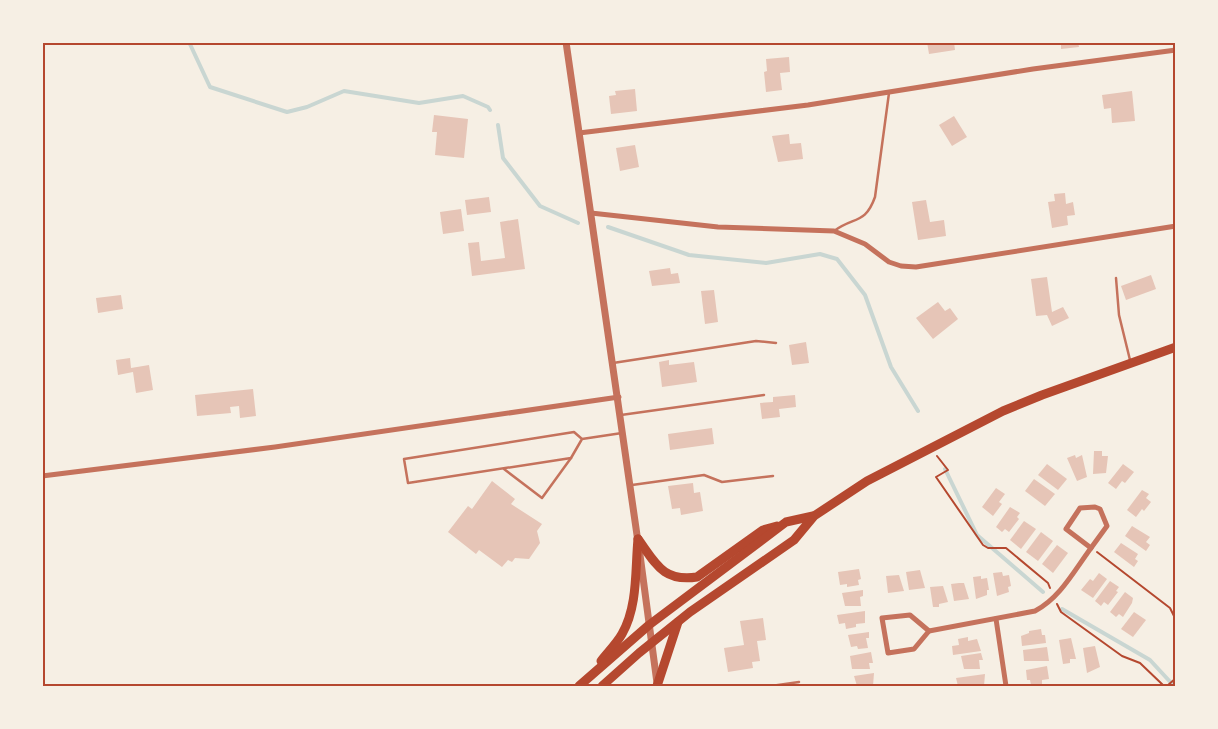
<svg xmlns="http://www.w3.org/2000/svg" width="1218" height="729" viewBox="0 0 1218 729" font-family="'Titillium Web',sans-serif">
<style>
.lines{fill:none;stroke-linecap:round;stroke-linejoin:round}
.stream{stroke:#c9d6d2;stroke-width:4}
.building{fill:#e6c5b7}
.path{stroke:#b5482f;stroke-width:2}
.service{stroke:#c5725c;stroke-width:2.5}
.minor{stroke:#c5725c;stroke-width:5}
.tertiary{stroke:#c5725c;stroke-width:7}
.trunk{stroke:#b5482f;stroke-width:9}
.neatline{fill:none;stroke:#b5482f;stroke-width:2}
</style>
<rect width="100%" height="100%" fill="#f6efe4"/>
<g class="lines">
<g class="stream">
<path d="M 189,42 L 210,87 L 287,112 L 307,107 L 344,91 L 419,103 L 463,96 L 488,107 L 490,110"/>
<path d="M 498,125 L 503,158 L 540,206 L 578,223"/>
<path d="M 608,227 L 689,255 L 766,263 L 820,254 L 837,259 L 865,295 L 891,367 L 918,411"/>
<path d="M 945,469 L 977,535 L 1043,592"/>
<path d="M 1062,609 L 1150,660 L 1174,686"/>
</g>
</g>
<g class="building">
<path d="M 927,42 L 954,42 L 955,50 L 929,54 Z"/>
<path d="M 1061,42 L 1078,42 L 1079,47 L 1061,49 Z"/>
<path d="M 789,57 L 790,72 L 780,73 L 782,90 L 766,92 L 764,72 L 767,71 L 766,59 Z"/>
<path d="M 635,89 L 637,111 L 611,114 L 609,96 L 616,95 L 615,91 Z"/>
<path d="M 1132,91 L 1135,121 L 1112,123 L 1111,108 L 1104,109 L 1102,95 Z"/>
<path d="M 434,115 L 468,119 L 464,158 L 435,155 L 437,132 L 432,132 Z"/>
<path d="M 954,116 L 967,137 L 952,146 L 939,125 Z"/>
<path d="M 789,134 L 790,144 L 801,143 L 803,159 L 778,162 L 772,136 Z"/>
<path d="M 635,145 L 639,167 L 620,171 L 616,148 Z"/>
<path d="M 1065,193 L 1066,204 L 1073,202 L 1075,215 L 1067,216 L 1068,225 L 1052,228 L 1048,202 L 1055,201 L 1054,194 Z"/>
<path d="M 489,197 L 491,212 L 467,215 L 465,200 Z"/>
<path d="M 926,200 L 930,222 L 944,220 L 946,236 L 918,240 L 912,202 Z"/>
<path d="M 461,209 L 464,231 L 443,234 L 440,212 Z"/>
<path d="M 518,219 L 525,269 L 472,276 L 468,243 L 479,242 L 481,261 L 505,258 L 500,222 Z"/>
<path d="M 670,268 L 671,274 L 678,273 L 680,283 L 652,286 L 649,271 Z"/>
<path d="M 1151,275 L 1156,289 L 1126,300 L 1121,286 Z"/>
<path d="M 1047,277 L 1052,312 L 1063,307 L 1069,318 L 1052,326 L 1047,315 L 1036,316 L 1031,279 Z"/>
<path d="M 714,290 L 718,322 L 705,324 L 701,291 Z"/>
<path d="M 121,295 L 123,309 L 98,313 L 96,298 Z"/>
<path d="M 938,302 L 945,311 L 950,308 L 958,319 L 933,339 L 916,318 Z"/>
<path d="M 806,342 L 809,363 L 792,365 L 789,345 Z"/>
<path d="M 130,358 L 131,368 L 149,365 L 153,390 L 136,393 L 133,372 L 118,375 L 116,360 Z"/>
<path d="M 669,360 L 669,365 L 694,362 L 697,382 L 662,387 L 659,362 Z"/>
<path d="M 253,389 L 256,416 L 240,418 L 239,406 L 230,407 L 231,413 L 197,416 L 195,395 Z"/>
<path d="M 795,395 L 796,407 L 779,409 L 780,417 L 762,419 L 760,403 L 773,402 L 773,397 Z"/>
<path d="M 712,428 L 714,444 L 670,450 L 668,434 Z"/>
<path d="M 1094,451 L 1102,451 L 1102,456 L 1108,456 L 1106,473 L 1093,474 Z"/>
<path d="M 1075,455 L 1076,458 L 1082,455 L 1087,477 L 1077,481 L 1067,458 Z"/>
<path d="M 1047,464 L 1067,479 L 1058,490 L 1038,475 Z"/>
<path d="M 1123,464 L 1134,472 L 1125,483 L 1122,481 L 1116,489 L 1108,483 Z"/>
<path d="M 1034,479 L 1055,494 L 1045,506 L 1025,491 Z"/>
<path d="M 492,481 L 515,499 L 511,504 L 542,524 L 537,531 L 540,543 L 529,559 L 515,558 L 512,562 L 508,560 L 502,567 L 479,550 L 476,554 L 448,532 L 468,506 L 472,509 Z"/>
<path d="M 693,483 L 694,493 L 700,492 L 703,511 L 681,515 L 680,508 L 672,509 L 668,486 Z"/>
<path d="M 996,488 L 1005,494 L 999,502 L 1002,504 L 993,516 L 982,507 Z"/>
<path d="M 1142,490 L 1149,494 L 1146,498 L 1151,502 L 1144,511 L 1142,509 L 1136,517 L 1127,510 Z"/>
<path d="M 1010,507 L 1020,513 L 1017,517 L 1019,519 L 1009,532 L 1005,529 L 1002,532 L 996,527 Z"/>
<path d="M 1024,521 L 1036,529 L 1021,549 L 1010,540 Z"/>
<path d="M 1132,526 L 1150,537 L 1146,542 L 1150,545 L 1146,551 L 1125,536 Z"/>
<path d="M 1041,532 L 1053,541 L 1038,561 L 1026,552 Z"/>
<path d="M 1121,543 L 1138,554 L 1135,559 L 1138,561 L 1134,567 L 1114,552 Z"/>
<path d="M 1057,545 L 1068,553 L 1053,573 L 1042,564 Z"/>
<path d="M 859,569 L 861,579 L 858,580 L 859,585 L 847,587 L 847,584 L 840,585 L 838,572 Z"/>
<path d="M 920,570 L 925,588 L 909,590 L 906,572 Z"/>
<path d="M 1002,572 L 1003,576 L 1009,575 L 1011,586 L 1008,587 L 1009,592 L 997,596 L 993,573 Z"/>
<path d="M 1099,573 L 1107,579 L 1093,598 L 1081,590 L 1090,579 L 1093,581 Z"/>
<path d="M 899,575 L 904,591 L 888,593 L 886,576 Z"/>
<path d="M 981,576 L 981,579 L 987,578 L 989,590 L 987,590 L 987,595 L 976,599 L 973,577 Z"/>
<path d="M 1110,581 L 1119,587 L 1116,591 L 1118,592 L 1108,605 L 1104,602 L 1101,606 L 1095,601 Z"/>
<path d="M 959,583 L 964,583 L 969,599 L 954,601 L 951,584 Z"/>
<path d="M 943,586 L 948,602 L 939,604 L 939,607 L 933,607 L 930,587 Z"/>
<path d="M 863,590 L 863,596 L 860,597 L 861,606 L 845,606 L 842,593 Z"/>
<path d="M 1125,592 L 1133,598 L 1132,603 L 1123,617 L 1119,614 L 1116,617 L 1110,612 Z"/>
<path d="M 865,611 L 865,623 L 856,624 L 856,627 L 846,629 L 845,623 L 839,624 L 837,615 Z"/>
<path d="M 1134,612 L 1146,620 L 1133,637 L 1121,629 Z"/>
<path d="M 763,618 L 766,640 L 757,641 L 760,661 L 752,662 L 753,668 L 728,672 L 724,648 L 744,645 L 740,621 Z"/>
<path d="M 1041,629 L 1042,635 L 1045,635 L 1046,643 L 1022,646 L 1021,636 L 1029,633 L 1029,631 Z"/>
<path d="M 869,632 L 869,638 L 866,638 L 868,648 L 858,649 L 857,646 L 851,647 L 848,635 Z"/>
<path d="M 968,637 L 968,641 L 977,639 L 981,651 L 953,655 L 952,646 L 959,645 L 958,639 Z"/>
<path d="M 1071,638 L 1076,659 L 1070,659 L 1070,663 L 1063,664 L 1059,640 Z"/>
<path d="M 1095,646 L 1100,667 L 1087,673 L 1083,648 Z"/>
<path d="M 1047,647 L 1049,661 L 1024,661 L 1023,650 Z"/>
<path d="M 871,652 L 873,663 L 869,663 L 870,669 L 852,669 L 850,656 Z"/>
<path d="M 981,653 L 983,660 L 979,660 L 980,669 L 964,669 L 961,656 Z"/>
<path d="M 1047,666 L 1049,679 L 1042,680 L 1042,684 L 1031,685 L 1030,680 L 1027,680 L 1026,670 Z"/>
<path d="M 874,673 L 873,686 L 857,686 L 854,676 Z"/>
<path d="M 985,674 L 984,686 L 958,686 L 956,678 Z"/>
</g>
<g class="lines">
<g class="path">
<path d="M 937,456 L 948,470 L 936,477 L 983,545 L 988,548 L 1006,548 L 1048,583 L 1050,588"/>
<path d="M 1097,552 L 1170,608 L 1176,620"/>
<path d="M 1057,604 L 1061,612 L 1122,656 L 1140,663 L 1164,686"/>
<path d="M 1167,686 L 1176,678"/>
</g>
<g class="service">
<path d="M 834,231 C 854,216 865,225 875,197 L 889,93"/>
<path d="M 1116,278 L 1119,315 L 1130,360"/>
<path d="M 613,363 L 756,341 L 776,343"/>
<path d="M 621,415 L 764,395"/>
<path d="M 582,439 L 574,432 L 404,459 L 408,483 L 571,458 L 582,439 L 622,433"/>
<path d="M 504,469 L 542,498 L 571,458"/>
<path d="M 632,485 L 704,475 L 722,482 L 773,476"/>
<path d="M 771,686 L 799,682"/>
</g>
<g class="minor">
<path d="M 579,133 L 808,105 L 1033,69 L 1176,50"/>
<path d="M 591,213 L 718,227 L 834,231 L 865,244 L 889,262 L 901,266 L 916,267 L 1176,226"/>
<path d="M 42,476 L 275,447 L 619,397"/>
<path d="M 1095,507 L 1100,509 L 1107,526 L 1091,548 L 1066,529 L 1080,508 Z"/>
<path d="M 910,615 L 929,631 L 914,649 L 888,653 L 882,618 Z"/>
<path d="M 996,619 L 1006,686"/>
<path d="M 929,631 L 1035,611 C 1060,598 1074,571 1091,548"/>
</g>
<g class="tertiary">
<path d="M 566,42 L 638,542"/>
<path d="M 640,555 L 657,683"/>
</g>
<g class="trunk">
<path d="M 638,539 C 656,564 663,582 697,577 L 763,530 L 777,526"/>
<path d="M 601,661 C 608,652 617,643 622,634 C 638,606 635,570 638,539"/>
<path d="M 579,686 L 649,625 L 786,522 L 813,516"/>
<path d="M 602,686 L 639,653 L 690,612 L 794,540 L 814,516 L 867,481 L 1003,411 L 1042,395 L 1176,347"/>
<path d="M 657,686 L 678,622"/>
</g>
</g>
<rect width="1218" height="729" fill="none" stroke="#f6efe4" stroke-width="88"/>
<rect x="44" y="44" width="1130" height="641" class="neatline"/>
</svg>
